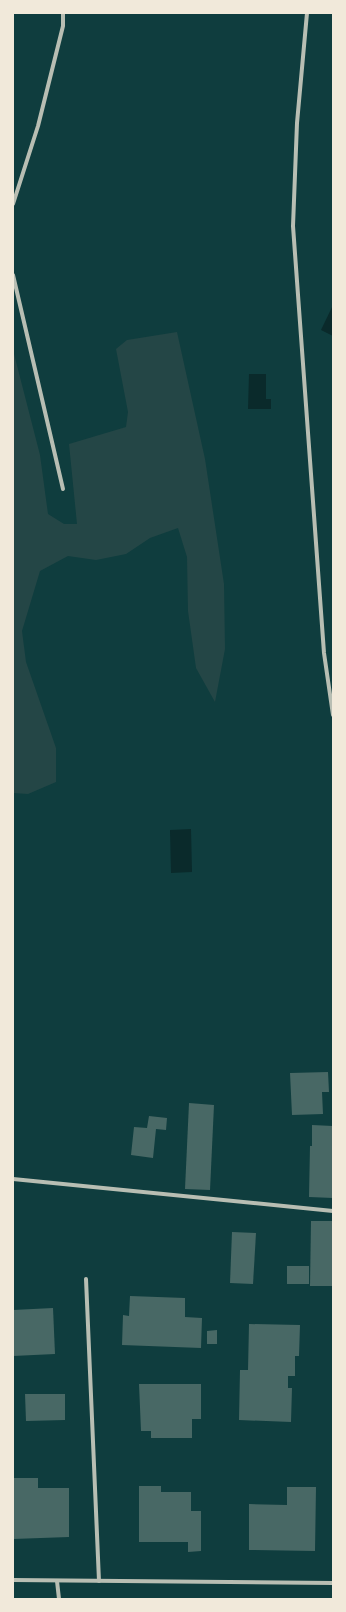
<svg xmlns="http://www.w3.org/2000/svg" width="346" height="1612" viewBox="0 0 346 1612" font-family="'Space Grotesk',sans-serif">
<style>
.green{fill:#244646}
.water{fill:#0a2a2b}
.building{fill:#486865}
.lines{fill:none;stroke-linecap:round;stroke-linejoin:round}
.minor{stroke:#b8beb3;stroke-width:4}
</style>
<rect width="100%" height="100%" fill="#0f3d3e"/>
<path class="green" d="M 177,332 L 205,459 L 224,584 L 225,649 L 215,702 L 196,668 L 188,611 L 187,557 L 178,528 L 150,538 L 126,554 L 96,560 L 68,556 L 40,571 L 22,631 L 26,662 L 56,748 L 56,782 L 28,794 L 13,793 L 13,350 L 40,455 L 48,514 L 64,524 L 77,524 L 69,444 L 126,427 L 128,412 L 116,349 L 127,340 Z"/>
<g class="water">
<path d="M 333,305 L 333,336 L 321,330 Z"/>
<path d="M 249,374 L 266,374 L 266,399 L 271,399 L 271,409 L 248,409 Z"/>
<path d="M 191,829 L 192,872 L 171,873 L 170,830 Z"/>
</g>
<g class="building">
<path d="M 328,1072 L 329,1092 L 322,1092 L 323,1114 L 292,1115 L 290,1073 Z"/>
<path d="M 189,1103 L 214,1105 L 210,1190 L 185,1189 Z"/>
<path d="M 149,1116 L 167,1118 L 166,1130 L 156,1129 L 153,1158 L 131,1155 L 134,1127 L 147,1128 Z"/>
<path d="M 312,1125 L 333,1126 L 333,1198 L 309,1197 L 310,1146 L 312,1146 Z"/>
<path d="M 311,1221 L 333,1221 L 333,1286 L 310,1286 Z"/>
<path d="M 232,1232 L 256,1233 L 253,1284 L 230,1283 Z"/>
<rect x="287" y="1266" width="22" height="18"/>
<path d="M 130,1296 L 185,1298 L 185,1317 L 202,1318 L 201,1348 L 122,1345 L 123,1315 L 129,1316 Z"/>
<path d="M 53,1308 L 55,1354 L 13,1356 L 13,1310 Z"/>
<path d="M 249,1324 L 300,1325 L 299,1356 L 295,1356 L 295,1376 L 288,1376 L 288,1388 L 292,1388 L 291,1422 L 239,1420 L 240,1370 L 248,1370 Z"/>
<path d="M 217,1330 L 217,1344 L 207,1344 L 207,1331 Z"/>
<path d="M 139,1384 L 201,1384 L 201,1419 L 192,1419 L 192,1438 L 151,1438 L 151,1431 L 141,1431 Z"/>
<path d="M 25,1394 L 65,1394 L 65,1420 L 26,1421 Z"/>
<path d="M 13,1478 L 38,1478 L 38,1488 L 69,1488 L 69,1537 L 13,1539 Z"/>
<path d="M 139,1486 L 161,1486 L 161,1492 L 191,1492 L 191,1511 L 201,1511 L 201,1551 L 188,1552 L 188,1542 L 139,1542 Z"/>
<path d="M 287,1487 L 316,1487 L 315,1551 L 249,1550 L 249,1504 L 287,1505 Z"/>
</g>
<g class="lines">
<g class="minor">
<path d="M 307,13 L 297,123 L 293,226 L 324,653 L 333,715"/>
<path d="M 13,204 L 38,126 L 63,26 L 63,13"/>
<path d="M 13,275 L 63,489"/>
<path d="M 13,1179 L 333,1211"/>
<path d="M 86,1279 L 99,1581"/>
<path d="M 13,1580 L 333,1583"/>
<path d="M 57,1581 L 59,1599"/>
</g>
</g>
<rect width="346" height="1612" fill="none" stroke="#f1e9da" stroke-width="28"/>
</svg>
